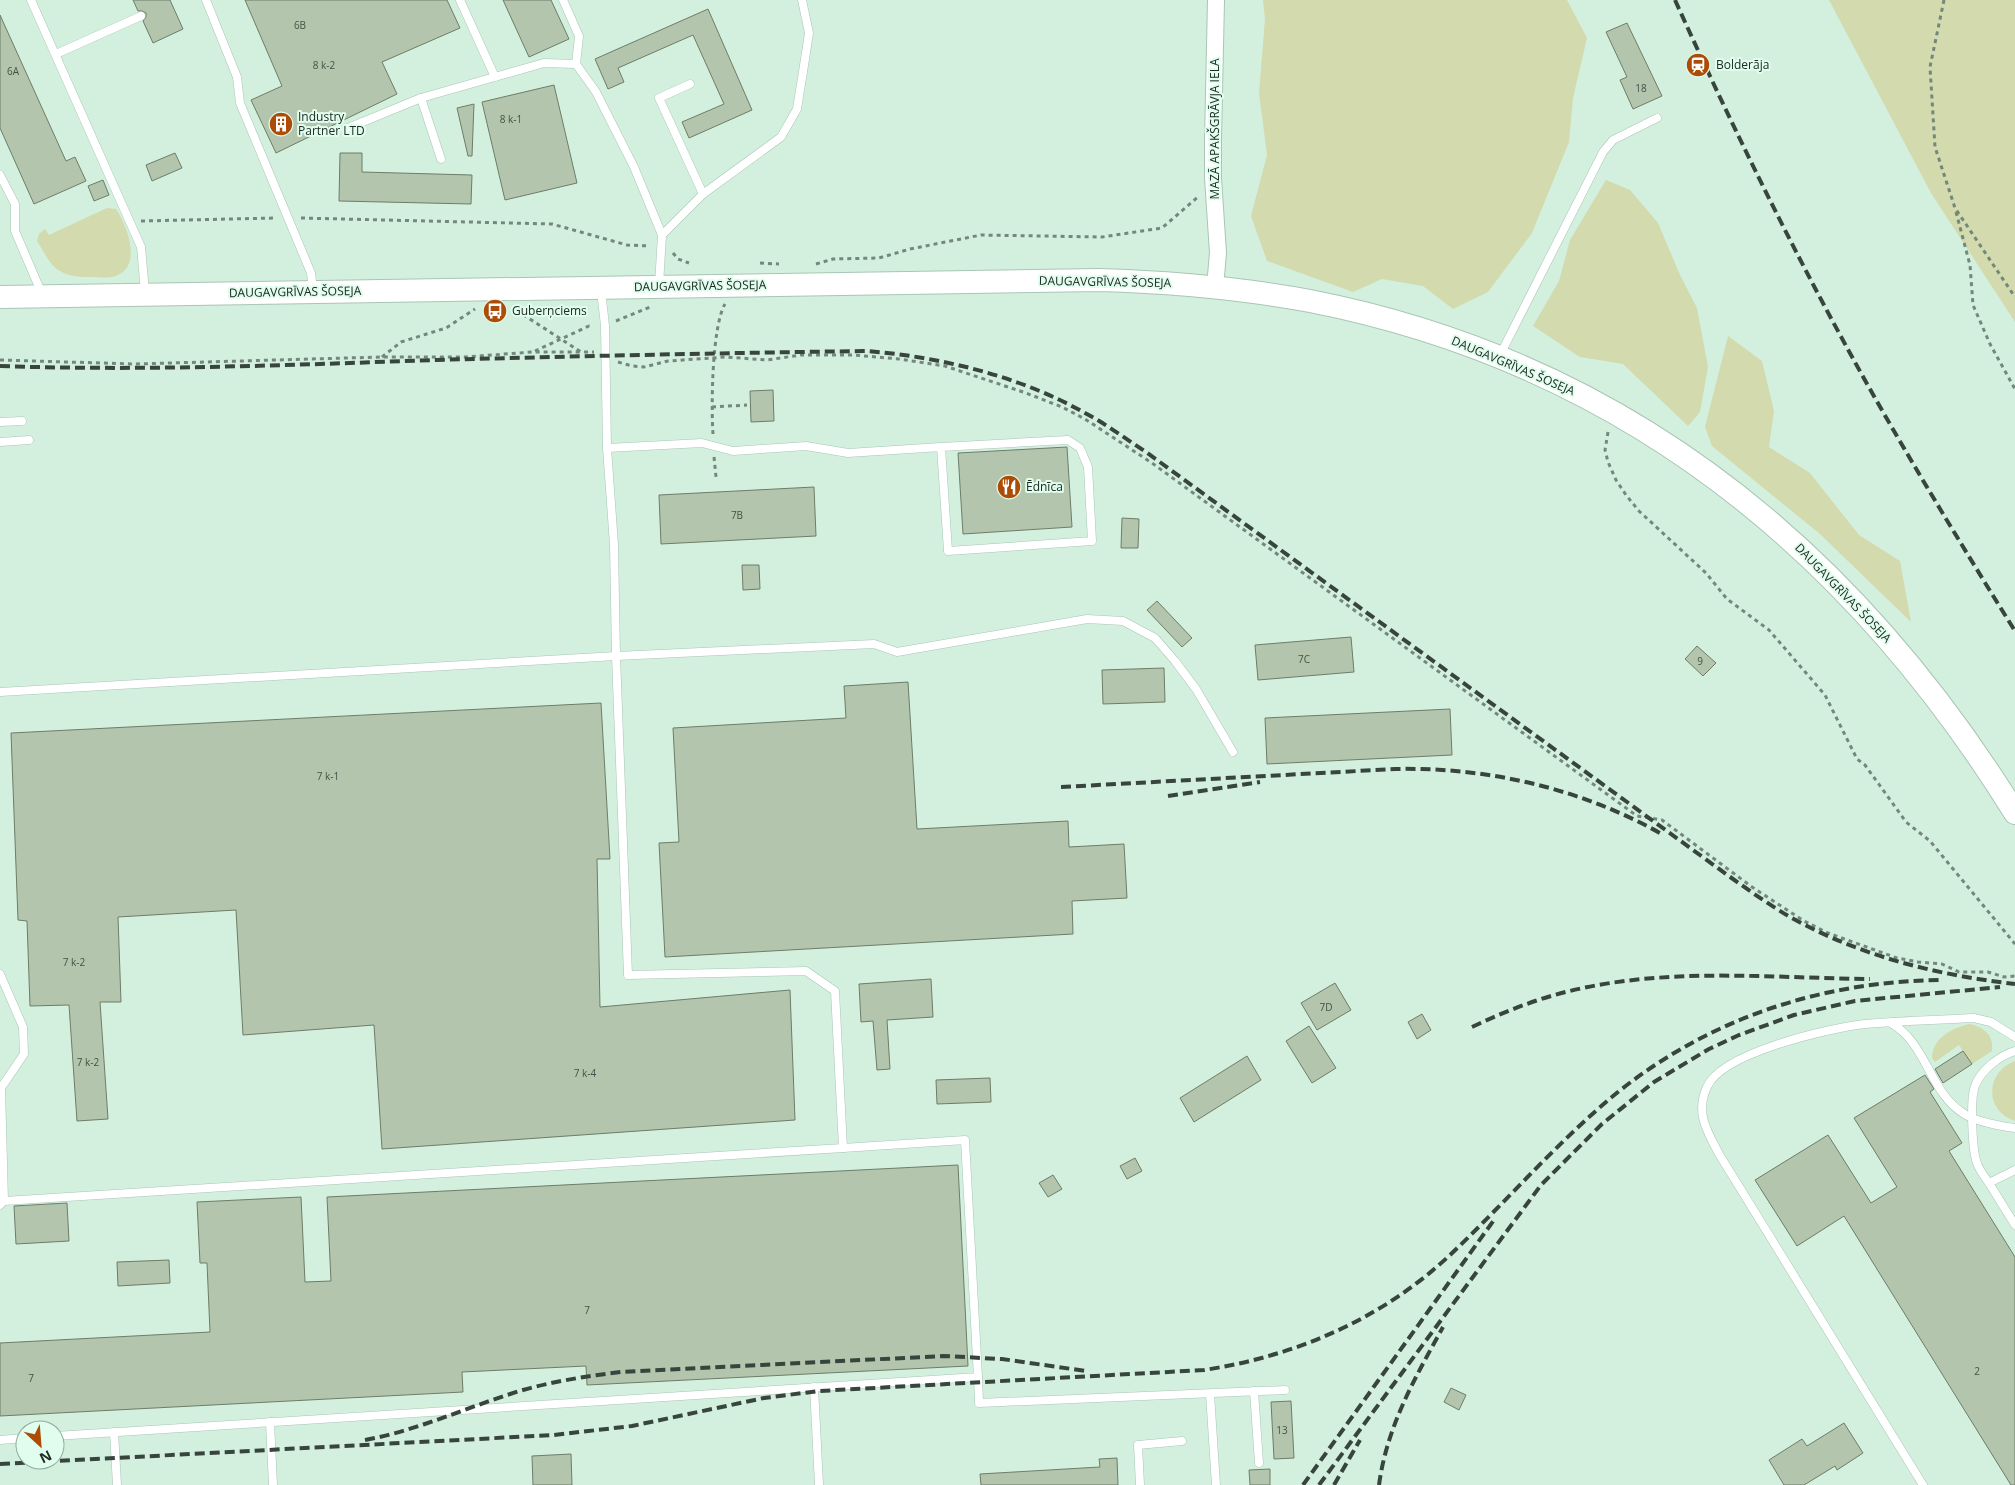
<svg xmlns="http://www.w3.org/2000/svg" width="2015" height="1485" viewBox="0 0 2015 1485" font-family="'Open Sans',sans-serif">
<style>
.green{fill:#d2daae}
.building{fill:#b3c5ad;stroke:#6d7d68}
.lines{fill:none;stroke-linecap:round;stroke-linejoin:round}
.service-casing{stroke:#a9c5b5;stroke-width:9}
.minor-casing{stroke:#a9c5b5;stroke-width:18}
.secondary-casing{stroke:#a9c5b5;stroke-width:24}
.path{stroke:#74877c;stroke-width:3;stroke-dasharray:4 4;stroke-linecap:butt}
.service{stroke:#fff;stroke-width:8}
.minor{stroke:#fff;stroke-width:16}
.secondary{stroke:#fff;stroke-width:22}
.rail{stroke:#38453d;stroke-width:4;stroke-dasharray:10 5;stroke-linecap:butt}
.labels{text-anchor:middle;stroke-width:4;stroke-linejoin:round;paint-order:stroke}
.number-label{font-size:10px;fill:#455247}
.poi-label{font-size:12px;fill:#202b25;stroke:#e0fded;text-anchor:start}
.street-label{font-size:12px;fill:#202b25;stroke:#e0fded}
</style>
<rect width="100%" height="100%" fill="#d3f0df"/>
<g class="green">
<path d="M 1263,0 L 1567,0 L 1587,38 L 1573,98 L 1569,142 L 1532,233 L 1488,292 L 1453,309 L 1423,286 L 1382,279 L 1353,292 L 1267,261 L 1251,216 L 1267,155 L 1259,93 L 1265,19 Z"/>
<path d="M 1829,0 L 2015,0 L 2015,322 L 1931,193 Z"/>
<path d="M 1606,180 L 1630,190 L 1658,223 L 1680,275 L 1697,308 L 1708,367 L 1700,412 L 1688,426 L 1623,364 L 1580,357 L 1533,326 L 1559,281 L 1570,240 Z"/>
<path d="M 107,208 L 116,209 C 127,225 142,264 118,275 C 111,279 98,277 91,277 C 80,277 70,277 60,271 C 50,266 43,250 37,241 L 39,234 L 45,229 L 49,235 Z"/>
<path d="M 1728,336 L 1762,361 L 1774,411 L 1769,447 L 1810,473 L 1859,535 L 1900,561 L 1911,622 L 1820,534 L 1712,446 L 1705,427 Z"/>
<path d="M 1969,1024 C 1984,1027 1994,1035 1992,1051 L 1972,1064 L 1959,1045 L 1935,1062 L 1932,1058 C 1933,1038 1950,1029 1969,1024 Z"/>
<path d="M 2015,1061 L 2015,1121 C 1984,1111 1985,1072 2015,1061 Z"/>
</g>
<g class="building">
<path d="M 133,0 L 170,0 L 183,29 L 153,43 L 143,21 L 146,17 L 146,13 L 142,11 L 138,11 Z"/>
<path d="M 245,0 L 447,0 L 460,28 L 382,62 L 397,94 L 276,153 L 251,100 L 282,86 Z"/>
<path d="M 503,0 L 551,0 L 569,39 L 529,57 Z"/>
<path d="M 708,9 L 752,110 L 689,138 L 682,122 L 724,104 L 693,35 L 618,68 L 624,82 L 608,89 L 595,59 Z"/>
<path d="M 0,15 L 66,161 L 75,157 L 86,181 L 34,204 L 0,128 Z"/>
<path d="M 1627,23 L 1662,96 L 1633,109 L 1620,80 L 1627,77 L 1606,32 Z"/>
<path d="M 554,85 L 577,183 L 505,200 L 482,102 Z"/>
<path d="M 474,104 L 472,156 L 468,156 L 457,108 Z"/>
<path d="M 175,153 L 182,168 L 152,181 L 146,165 Z"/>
<path d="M 340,153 L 362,153 L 362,172 L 472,175 L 471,204 L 339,201 Z"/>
<path d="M 103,180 L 109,195 L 94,201 L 88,186 Z"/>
<path d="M 773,390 L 774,421 L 751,422 L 750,391 Z"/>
<path d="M 1067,447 L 1072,527 L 963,534 L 958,453 Z"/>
<path d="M 814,487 L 816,536 L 661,544 L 659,495 Z"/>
<path d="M 1122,518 L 1139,519 L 1138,548 L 1121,548 Z"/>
<path d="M 742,565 L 759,565 L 760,589 L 743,590 Z"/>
<path d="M 1157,601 L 1192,638 L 1182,647 L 1147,610 Z"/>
<path d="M 1351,637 L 1354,672 L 1258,680 L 1255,645 Z"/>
<path d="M 1697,646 L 1716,663 L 1703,676 L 1685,659 Z"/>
<path d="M 1164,668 L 1165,702 L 1103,704 L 1102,670 Z"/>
<path d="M 908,682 L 917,829 L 1068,821 L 1069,847 L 1124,844 L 1127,898 L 1072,901 L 1073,934 L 665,957 L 659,843 L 679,842 L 673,728 L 846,718 L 844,686 Z"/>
<path d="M 601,703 L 610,859 L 597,859 L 600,1007 L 790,990 L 795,1120 L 382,1149 L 374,1025 L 243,1035 L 236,910 L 118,917 L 121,1002 L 100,1002 L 108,1119 L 77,1121 L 69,1005 L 30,1006 L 27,921 L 18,920 L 11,733 Z"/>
<path d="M 1450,709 L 1452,755 L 1267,764 L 1265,718 Z"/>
<path d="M 931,979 L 933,1017 L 887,1020 L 890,1069 L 877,1070 L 873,1021 L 861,1022 L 859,984 Z"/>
<path d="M 1335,983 L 1351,1010 L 1317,1030 L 1301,1003 Z"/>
<path d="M 1422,1014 L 1431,1030 L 1417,1039 L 1408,1022 Z"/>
<path d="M 1309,1026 L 1336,1068 L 1312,1083 L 1286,1041 Z"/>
<path d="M 1963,1051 L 1972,1064 L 1943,1083 L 1935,1069 Z"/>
<path d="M 1247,1056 L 1261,1080 L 1194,1122 L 1180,1098 Z"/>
<path d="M 1925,1075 L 1934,1089 L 1930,1092 L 1962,1143 L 1949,1151 L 2015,1257 L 2015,1485 L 2011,1485 L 1844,1216 L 1797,1246 L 1755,1180 L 1828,1135 L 1871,1203 L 1897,1187 L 1854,1118 Z"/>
<path d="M 990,1078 L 991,1102 L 937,1104 L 936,1080 Z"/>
<path d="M 1135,1158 L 1142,1171 L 1127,1179 L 1120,1166 Z"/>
<path d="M 958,1165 L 968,1366 L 587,1385 L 586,1366 L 462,1372 L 463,1392 L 0,1416 L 0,1343 L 210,1332 L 207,1263 L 200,1263 L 197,1202 L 301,1197 L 305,1282 L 331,1281 L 327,1197 Z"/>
<path d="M 1053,1175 L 1062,1189 L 1048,1197 L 1039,1183 Z"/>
<path d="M 67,1203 L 69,1241 L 16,1244 L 14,1206 Z"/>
<path d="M 169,1260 L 170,1283 L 118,1286 L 117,1262 Z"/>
<path d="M 1451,1388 L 1466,1395 L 1459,1410 L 1444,1402 Z"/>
<path d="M 1291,1401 L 1294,1458 L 1274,1459 L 1271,1402 Z"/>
<path d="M 1844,1423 L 1863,1453 L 1837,1470 L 1835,1466 L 1804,1485 L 1784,1485 L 1769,1460 L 1802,1439 L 1807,1446 Z"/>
<path d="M 571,1454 L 572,1485 L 533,1485 L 532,1456 Z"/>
<path d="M 1117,1458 L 1118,1485 L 981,1485 L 980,1474 L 1100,1467 L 1099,1459 Z"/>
<path d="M 1270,1469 L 1270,1485 L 1250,1485 L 1249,1470 Z"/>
</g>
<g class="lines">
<g class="service-casing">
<g id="service">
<path d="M 31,0 L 141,247 L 145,292"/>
<path d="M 206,0 L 237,77 L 240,103 L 311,273 L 313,290"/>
<path d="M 460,0 L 495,77"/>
<path d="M 563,0 L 579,36 L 576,64"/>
<path d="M 56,54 L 141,16"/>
<path d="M 690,84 L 659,98 L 703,194"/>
<path d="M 421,98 L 441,159"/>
<path d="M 348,128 L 421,98 L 544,63 L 576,64 L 596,92 L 634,167 L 662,235 L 659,285"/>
<path d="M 0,175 L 15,204 L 15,231 L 42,294"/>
<path d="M 662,235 L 703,194 L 781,137 L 797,109 L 805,59 L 809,33 L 802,0"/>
<path d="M 601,290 L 605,326 L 607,448 L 614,545 L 616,656 L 874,644 L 897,652 L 1087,619 L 1123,621 L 1155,638 L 1175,661 L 1196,689 L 1233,752"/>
<path d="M 1499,357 L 1603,152 L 1613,140 L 1657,118"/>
<path d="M 0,422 L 22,421"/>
<path d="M 0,442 L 29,440"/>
<path d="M 607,448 L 702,443 L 733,451 L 806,446 L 848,453 L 941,447 L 948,551 L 1092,541 L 1088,467 L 1080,448 L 1068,440 L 941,447"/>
<path d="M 0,692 L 616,656 L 628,975 L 806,971 L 835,991 L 843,1148 L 965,1140 L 978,1377 L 55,1436"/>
<path d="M 0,974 L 23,1027 L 24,1054 L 1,1088 L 4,1201 L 0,1205"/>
<path d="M 1891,1023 C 1928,1044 1929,1094 1966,1115 C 1975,1121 2004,1127 2015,1128"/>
<path d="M 2015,1170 L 1989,1183 L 2015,1225"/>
<path d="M 1989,1183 C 1985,1177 1979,1170 1977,1163 C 1972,1150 1970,1098 1975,1086 C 1980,1071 2000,1055 2015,1051"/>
<path d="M 4,1201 L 843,1148"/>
<path d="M 978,1377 L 979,1403 L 1285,1390"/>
<path d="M 814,1387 L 819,1485"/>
<path d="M 1254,1391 L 1259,1463"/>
<path d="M 1210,1394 L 1216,1485"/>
<path d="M 270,1422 L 273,1485"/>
<path d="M 114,1432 L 117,1485"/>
<path d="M 0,1440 L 25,1438"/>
<path d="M 1140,1485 L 1138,1445 L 1182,1441"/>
<path d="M 1923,1485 L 1719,1154 C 1707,1131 1695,1113 1707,1087 C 1721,1053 1829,1028 1865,1024 C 1901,1021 1938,1020 1974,1018 L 1991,1022 L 2015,1037"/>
</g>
</g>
<g class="minor-casing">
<path id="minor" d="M 1215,287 L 1218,253 L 1213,178 L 1213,139 L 1216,0"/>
</g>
<g class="secondary-casing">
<path id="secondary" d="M 0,297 L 1099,280 C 1170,282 1240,288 1310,301 C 1621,362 1850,547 2015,813"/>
</g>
<g class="path">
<path d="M 1944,0 L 1930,67 L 1935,147 L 1955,208 L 2015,297"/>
<path d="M 1956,212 L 1970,265 L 1973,305 L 1990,344 L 2015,389"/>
<path d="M 301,218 L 552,224 L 627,245 L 649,246"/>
<path d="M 141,221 L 275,218"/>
<path d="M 673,253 L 678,259 L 689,263"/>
<path d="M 760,263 L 779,264"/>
<path d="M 816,264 L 833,259 L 879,258 L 910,249 L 981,235 L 1102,237 L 1162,228 L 1199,196"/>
<path d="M 518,309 L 519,312 L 581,352 L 594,352"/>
<path d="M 616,321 L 650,307"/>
<path d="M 535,351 L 589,326 L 593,326"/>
<path d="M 382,357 L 401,342 L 446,328 L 475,309"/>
<path d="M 0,360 L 135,364 L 382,357 L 465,357 L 532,352 L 580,352"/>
<path d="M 618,362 L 632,366 L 644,367 L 668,361 L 726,357 L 767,360 L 801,355 L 854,355 L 899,359 L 945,366 L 1026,393 L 1062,407 L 1085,419 L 1152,463 L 1637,816 L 1662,820 L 1752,887 L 1804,921 L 1828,933 L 1897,958 L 1918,962 L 1942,964 L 1959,972 L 1988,972 L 2004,977 L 2015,976"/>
<path d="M 712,407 L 747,405"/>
<path d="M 1608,432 L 1605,450 L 1608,462 L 1616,480 L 1626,495 L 1639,511 L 1706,573 L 1727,599 L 1769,630 L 1825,695 L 1857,759 L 1865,765 L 1906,822 L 1930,841 L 2015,944"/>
<path d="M 713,434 C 711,406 712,326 725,304"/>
<path d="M 714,457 L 716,477"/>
</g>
<use href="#service" class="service"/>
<use href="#minor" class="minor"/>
<use href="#secondary" class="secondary"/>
<g class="rail">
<path d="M 1675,0 C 1736,135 1802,269 1875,398 C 1920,477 1967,554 2015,631"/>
<path d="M 0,366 C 145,371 290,365 436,360 C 579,356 723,353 867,351 C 941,357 1019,376 1085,413 C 1106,424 1126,439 1146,452 L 1726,874 C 1747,889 1768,904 1790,917 C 1860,956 1936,975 2015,984"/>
<path d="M 1061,787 L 1395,769 C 1487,767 1579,788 1660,833"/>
<path d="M 1168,796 L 1260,782"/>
<path d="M 1472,1027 C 1508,1010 1544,996 1583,988 C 1677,968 1774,978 1870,979"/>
<path d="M 365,1440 C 420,1430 469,1406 523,1390 C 555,1381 588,1376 621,1372 L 943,1356 L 1002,1359 L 1086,1371"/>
<path d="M 0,1464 L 554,1435 L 632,1426 L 764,1398 L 819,1391 L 1204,1370 C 1296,1356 1382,1319 1450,1255 C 1507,1201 1558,1141 1618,1092 C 1712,1017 1824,981 1943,980"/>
<path d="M 1303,1485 L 1494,1220"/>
<path d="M 1319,1485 L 1541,1185 L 1602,1124 L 1654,1082 L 1709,1049 L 1739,1035 L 1794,1015 L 1855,1001 L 2000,987"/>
<path d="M 1334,1485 L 1360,1440"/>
<path d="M 1379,1485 C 1387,1426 1415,1378 1443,1327"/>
</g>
</g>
<defs>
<g id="station-disc" transform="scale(1.25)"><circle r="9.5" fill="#ad4c07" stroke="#e0fded"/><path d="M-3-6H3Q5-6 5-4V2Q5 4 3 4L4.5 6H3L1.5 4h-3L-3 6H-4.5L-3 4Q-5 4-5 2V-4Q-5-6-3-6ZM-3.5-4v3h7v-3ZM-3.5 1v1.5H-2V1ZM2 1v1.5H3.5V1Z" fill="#fff"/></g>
<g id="building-disc" transform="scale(1.25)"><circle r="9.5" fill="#ad4c07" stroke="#e0fded"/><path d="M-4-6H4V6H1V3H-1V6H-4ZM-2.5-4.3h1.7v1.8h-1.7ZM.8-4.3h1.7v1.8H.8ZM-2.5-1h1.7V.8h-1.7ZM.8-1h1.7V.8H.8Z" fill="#fff"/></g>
<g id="bus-disc" transform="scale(1.25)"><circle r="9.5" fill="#ad4c07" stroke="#e0fded"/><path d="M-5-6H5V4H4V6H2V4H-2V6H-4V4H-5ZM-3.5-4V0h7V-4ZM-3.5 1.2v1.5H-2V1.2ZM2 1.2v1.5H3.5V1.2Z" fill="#fff"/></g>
<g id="restaurant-disc" transform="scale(1.25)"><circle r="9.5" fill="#ad4c07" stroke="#e0fded"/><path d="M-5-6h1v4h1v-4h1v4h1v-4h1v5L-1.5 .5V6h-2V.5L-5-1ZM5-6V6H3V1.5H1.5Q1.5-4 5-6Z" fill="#fff"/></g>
</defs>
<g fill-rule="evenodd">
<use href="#station-disc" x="1698" y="65"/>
<use href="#building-disc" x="281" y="124"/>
<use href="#bus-disc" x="495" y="311"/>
<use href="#restaurant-disc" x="1009" y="487"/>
</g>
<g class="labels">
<g class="number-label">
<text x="300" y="29">6B</text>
<text x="324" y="69">8 k-2</text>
<text x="13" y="75">6A</text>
<text x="1641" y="92">18</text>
<text x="511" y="123">8 k-1</text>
<text x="737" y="519">7B</text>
<text x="1304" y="663">7C</text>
<text x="1700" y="665">9</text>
<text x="328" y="780">7 k-1</text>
<text x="74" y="966">7 k-2</text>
<text x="1326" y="1011">7D</text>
<text x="88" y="1066">7 k-2</text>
<text x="585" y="1077">7 k-4</text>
<text x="587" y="1314">7</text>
<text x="1977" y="1375">2</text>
<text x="31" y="1382">7</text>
<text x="1282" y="1434">13</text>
</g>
<g class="poi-label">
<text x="1716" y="69">Bolderāja</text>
<text x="298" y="121">Industry<tspan x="298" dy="14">Partner LTD</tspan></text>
<text x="512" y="315">Guberņciems</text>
<text x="1026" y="491">Ēdnīca</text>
</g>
<g class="street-label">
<text transform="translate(1215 129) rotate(-90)" y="4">MAZĀ APAKŠGRĀVJA IELA</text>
<text transform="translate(1105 282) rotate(1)" y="4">DAUGAVGRĪVAS ŠOSEJA</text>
<text transform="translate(700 286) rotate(-1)" y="4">DAUGAVGRĪVAS ŠOSEJA</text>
<text transform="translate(295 292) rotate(-1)" y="4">DAUGAVGRĪVAS ŠOSEJA</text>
<text transform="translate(1513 366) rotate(23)" y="4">DAUGAVGRĪVAS ŠOSEJA</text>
<text transform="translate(1843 593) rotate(46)" y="4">DAUGAVGRĪVAS ŠOSEJA</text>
</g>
</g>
<g transform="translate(40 1445) rotate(154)"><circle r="24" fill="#e0fded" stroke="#93a99d"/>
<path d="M0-4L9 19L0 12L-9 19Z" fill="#ad4c07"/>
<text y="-8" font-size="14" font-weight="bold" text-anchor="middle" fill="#202b25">N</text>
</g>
</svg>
